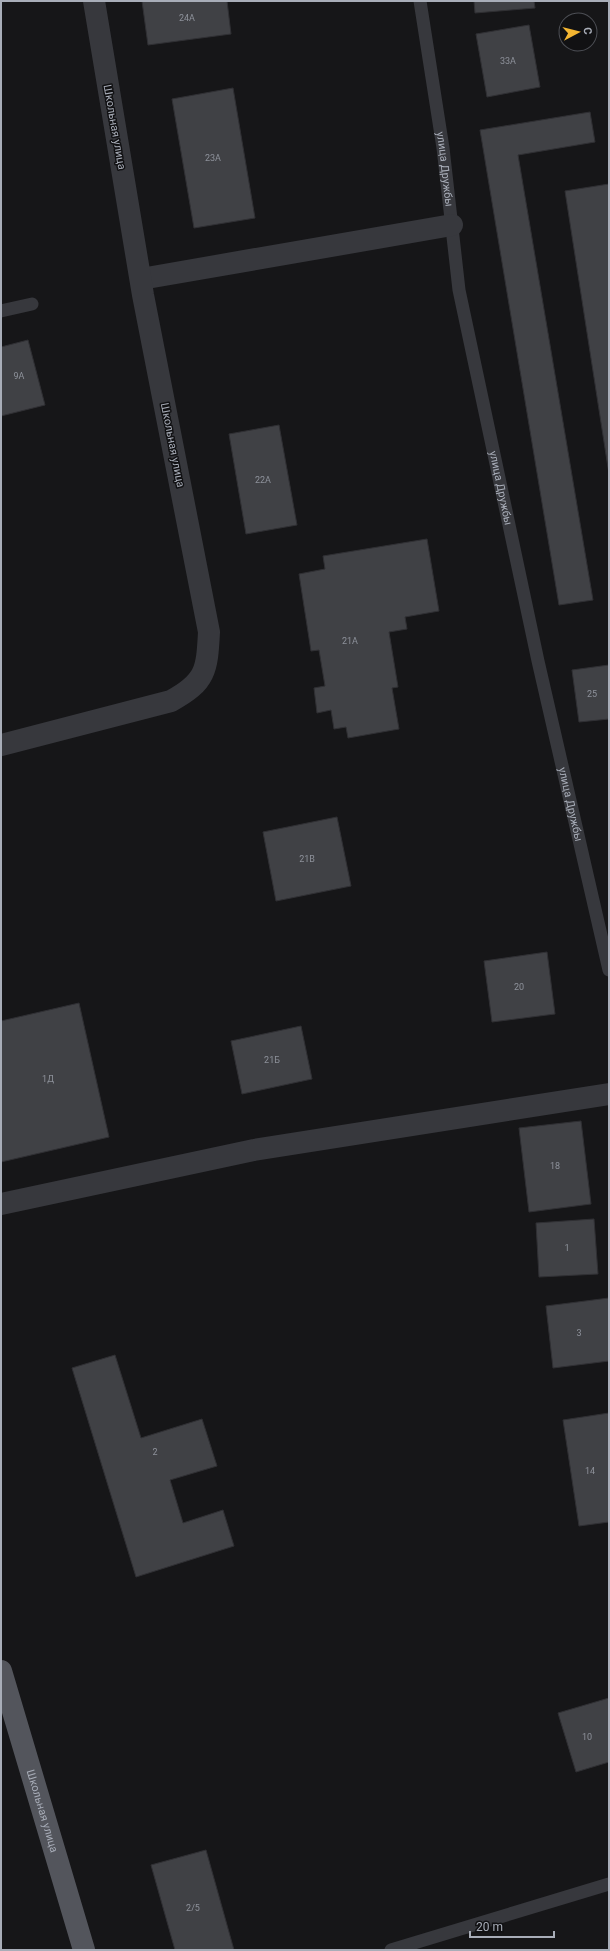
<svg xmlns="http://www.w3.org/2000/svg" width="610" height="1951" viewBox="0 0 610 1951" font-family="Roboto,sans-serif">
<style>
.building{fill:#404145;stroke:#303034}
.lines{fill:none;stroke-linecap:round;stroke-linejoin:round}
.lane{stroke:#37383d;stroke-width:13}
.street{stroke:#37383d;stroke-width:22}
.primary{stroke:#53555c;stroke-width:22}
.labels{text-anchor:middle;stroke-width:3;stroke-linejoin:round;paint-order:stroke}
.number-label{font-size:9px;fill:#8e929b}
.street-label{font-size:11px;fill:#a8adb8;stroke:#111113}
</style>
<rect width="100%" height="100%" fill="#161618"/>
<g class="building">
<path d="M 142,1 L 227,1 L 231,34 L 148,45 Z"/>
<path d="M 474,1 L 534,1 L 535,8 L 475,13 Z"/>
<path d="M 529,25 L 540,87 L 487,97 L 476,34 Z"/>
<path d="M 233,88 L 255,218 L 194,228 L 172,99 Z"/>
<path d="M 590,112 L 595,142 L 518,155 L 593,600 L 559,605 L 480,130 Z"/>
<path d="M 609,184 L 609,474 L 565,191 Z"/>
<path d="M 28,340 L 45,405 L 1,416 L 1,347 Z"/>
<path d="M 279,425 L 297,525 L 246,534 L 229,434 Z"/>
<path d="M 427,539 L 439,611 L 405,617 L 407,629 L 389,632 L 398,687 L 392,688 L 399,729 L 348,738 L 346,727 L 334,729 L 331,710 L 317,713 L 314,688 L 325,686 L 319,650 L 311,651 L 299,574 L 325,569 L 323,556 Z"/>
<path d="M 609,665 L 609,719 L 579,722 L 572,670 Z"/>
<path d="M 337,817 L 351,886 L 276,901 L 263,832 Z"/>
<path d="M 547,952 L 555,1014 L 492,1022 L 484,961 Z"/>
<path d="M 79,1003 L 109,1137 L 1,1162 L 1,1021 Z"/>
<path d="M 301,1026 L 312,1079 L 242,1094 L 231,1041 Z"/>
<path d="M 581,1121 L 591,1204 L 529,1212 L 519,1128 Z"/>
<path d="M 594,1219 L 598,1274 L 539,1277 L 536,1223 Z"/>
<path d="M 609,1298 L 609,1361 L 553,1368 L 546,1306 Z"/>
<path d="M 115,1355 L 141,1438 L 202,1419 L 217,1466 L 170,1480 L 183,1523 L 223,1510 L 234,1546 L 136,1577 L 72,1368 Z"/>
<path d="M 609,1413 L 609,1522 L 579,1526 L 563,1420 Z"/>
<path d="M 609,1698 L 609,1762 L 576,1772 L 558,1713 Z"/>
<path d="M 206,1850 L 234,1950 L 175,1950 L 151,1865 Z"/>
</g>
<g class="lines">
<g class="lane">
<path id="s1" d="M 420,1 L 443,148 L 459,290 L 538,661 L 609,970"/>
<path d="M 1,311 L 32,304"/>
<path d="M 391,1950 L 609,1884"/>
</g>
<g class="street">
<path d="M 141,279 L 452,225"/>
<path d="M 1,745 L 171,701 C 206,682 207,670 209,632 L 143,295 L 94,1"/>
<path d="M 1,1204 L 254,1150 L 609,1094"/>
</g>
<path class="primary" id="s2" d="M 1,1671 L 84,1950"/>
</g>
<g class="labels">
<g class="number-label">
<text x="187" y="21">24А</text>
<text x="508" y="64">33А</text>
<text x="213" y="161">23А</text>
<text x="19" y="379">9А</text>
<text x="263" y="483">22А</text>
<text x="350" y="644">21А</text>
<text x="592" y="697">25</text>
<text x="307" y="862">21В</text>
<text x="519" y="990">20</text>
<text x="272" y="1063">21Б</text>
<text x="48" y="1082">1Д</text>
<text x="555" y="1169">18</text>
<text x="567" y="1251">1</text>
<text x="579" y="1336">3</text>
<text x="155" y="1455">2</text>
<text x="590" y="1474">14</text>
<text x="587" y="1740">10</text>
<text x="193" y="1911">2/5</text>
</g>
<g class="street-label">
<text transform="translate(115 127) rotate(80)" y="4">Школьная улица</text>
<text dy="4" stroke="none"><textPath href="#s1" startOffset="170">улица Дружбы</textPath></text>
<text transform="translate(173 445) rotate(79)" y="4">Школьная улица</text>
<text dy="4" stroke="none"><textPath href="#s1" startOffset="494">улица Дружбы</textPath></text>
<text dy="4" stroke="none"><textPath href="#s1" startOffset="818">улица Дружбы</textPath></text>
<text dy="4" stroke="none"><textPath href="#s2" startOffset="146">Школьная улица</textPath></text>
</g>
</g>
<rect width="610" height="1951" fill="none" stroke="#a8adb8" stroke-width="4"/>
<g transform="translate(578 32) rotate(83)"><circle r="19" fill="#111113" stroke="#4d4f55"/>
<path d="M0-3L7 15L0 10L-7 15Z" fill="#f4b632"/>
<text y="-6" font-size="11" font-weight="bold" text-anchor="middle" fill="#a8adb8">С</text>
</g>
<path d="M470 1931v6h84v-6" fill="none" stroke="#a8adb8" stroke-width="2"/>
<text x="476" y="1931" font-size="12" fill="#a8adb8" stroke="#111113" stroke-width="3" paint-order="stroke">20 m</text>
</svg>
